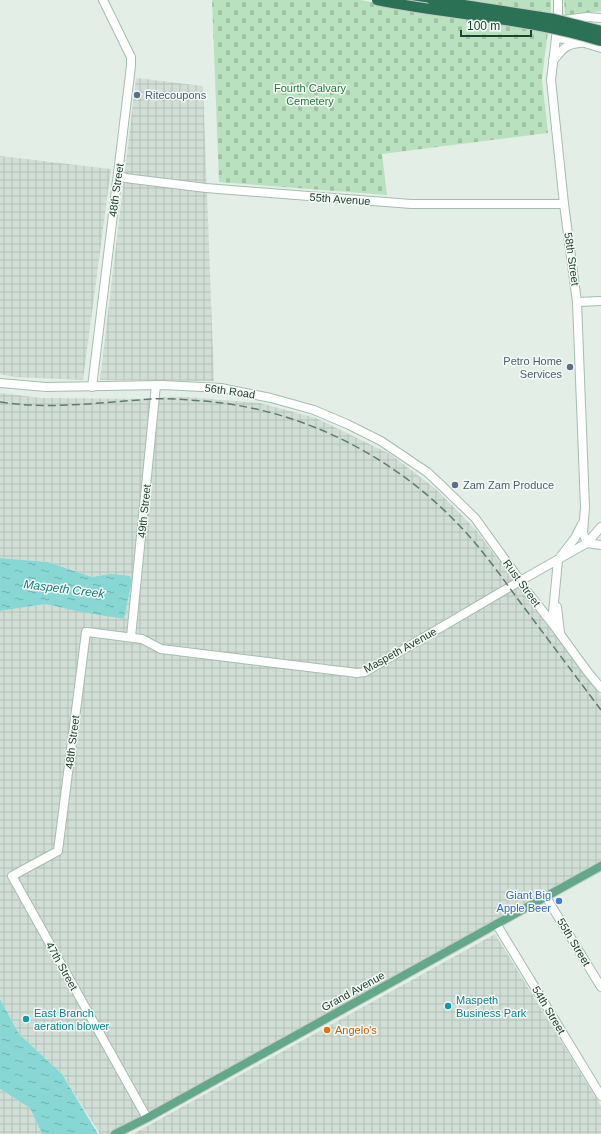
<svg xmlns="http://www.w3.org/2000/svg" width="601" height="1134" viewBox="0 0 601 1134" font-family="Arial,sans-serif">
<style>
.industrial{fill:url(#industrial-grid)}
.cemetery{fill:url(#cemetery-stones)}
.water{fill:url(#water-ripples)}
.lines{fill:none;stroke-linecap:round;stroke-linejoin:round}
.secondary-casing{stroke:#a3beb0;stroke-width:10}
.primary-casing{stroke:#c1cac6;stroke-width:10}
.highway-casing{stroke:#c1cac6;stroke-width:12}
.secondary{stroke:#fff;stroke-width:8}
.primary{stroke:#64a88a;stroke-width:8}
.highway{stroke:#2a7155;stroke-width:10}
.rail{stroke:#5c7d6e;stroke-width:1.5;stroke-dasharray:8 4;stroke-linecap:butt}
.highway-bridge-casing{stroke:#c1cac6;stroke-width:12;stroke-linecap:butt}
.highway-bridge{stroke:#2a7155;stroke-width:10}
.service-dot{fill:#5c6f8a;stroke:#f4faf6;stroke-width:1.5}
.shop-dot{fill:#3f7fe0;stroke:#f4faf6;stroke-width:1.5}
.culture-dot{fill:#0f9aa8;stroke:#f4faf6;stroke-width:1.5}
.food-dot{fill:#e8710a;stroke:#f4faf6;stroke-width:1.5}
.labels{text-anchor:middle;stroke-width:3;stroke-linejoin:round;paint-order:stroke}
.park-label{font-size:11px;fill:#277c39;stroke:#f4faf6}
.service-label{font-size:11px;fill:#4e5e75;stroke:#f4faf6;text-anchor:start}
.street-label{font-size:11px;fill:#214233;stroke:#f4faf6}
.shop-label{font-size:11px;fill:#366cbe;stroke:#f4faf6;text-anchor:end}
.culture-label{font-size:11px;fill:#0d838f;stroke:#f4faf6;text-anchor:start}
.food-label{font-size:11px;fill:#c56008;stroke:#f4faf6;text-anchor:start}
.water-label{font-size:12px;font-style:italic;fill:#157d7c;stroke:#f4faf6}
</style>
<defs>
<pattern id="industrial-grid" width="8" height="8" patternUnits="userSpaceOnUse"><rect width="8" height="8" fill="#d1ded6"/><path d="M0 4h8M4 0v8" fill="none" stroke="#b3c0b8"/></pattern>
<pattern id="cemetery-stones" width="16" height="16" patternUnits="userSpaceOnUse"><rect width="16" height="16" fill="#bae1be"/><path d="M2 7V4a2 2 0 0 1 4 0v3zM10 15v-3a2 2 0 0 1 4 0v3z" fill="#a0c2a4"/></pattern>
<pattern id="water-ripples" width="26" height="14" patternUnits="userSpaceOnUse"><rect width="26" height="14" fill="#87d8d5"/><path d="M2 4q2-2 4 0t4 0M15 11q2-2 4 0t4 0" fill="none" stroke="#6eb1ad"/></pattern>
</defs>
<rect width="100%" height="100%" fill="#e3eee7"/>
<g class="industrial">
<path d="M 136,78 L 203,86 L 214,381 L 100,380 Z"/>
<path d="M 0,156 L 111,169 L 83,380 L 15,377 L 0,374 Z"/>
<path d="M 0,393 L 41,398 L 155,399 L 156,397 L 187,397 L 260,403 L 316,418 L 390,454 L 436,489 L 476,530 L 601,696 L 601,866 L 115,1134 L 100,1134 L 62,1074 L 19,1034 L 0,999 L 0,611 L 46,604 L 124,619 L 132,581 L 110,574 L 92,577 L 48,562 L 0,558 Z"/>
<path d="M 495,934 L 601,1106 L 601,1134 L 133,1134 Z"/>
<path d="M 0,1089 L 30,1108 L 42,1134 L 0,1134 Z"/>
</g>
<g class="cemetery">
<path d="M 212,0 L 361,0 L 411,10 L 548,31 L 542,79 L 548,133 L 382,154 L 387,195 L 219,182 Z"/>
<path d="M 464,0 L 551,0 L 551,14 Z"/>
<path d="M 564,0 L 601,0 L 601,11 L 565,15 Z"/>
</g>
<g class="water">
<path d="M 0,558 L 48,562 L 92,577 L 110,574 L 130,576 L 132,581 L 124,619 L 76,611 L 46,604 L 0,611 Z"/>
<path d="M 0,999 L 19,1034 L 62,1074 L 98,1134 L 42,1134 L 30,1108 L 0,1089 Z"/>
</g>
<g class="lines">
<g class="secondary-casing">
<g id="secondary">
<path d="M 558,0 L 558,21 L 551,80 L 564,204 L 577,302 L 585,507 L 583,533 L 587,543"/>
<path d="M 563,20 L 587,17 L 601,18"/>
<path d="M 556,38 L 575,40 L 601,48"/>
<path d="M 553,61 C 562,50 565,44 580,43"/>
<path d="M 118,174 L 125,178 L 206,188 L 411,204 L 564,204"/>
<path d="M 577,302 L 601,301"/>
<path d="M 0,383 L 46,387 L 163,385 L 221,388 L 271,398 L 314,410 L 347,424 L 381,441 L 427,472 L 442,486 L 475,518 L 514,572 L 526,590 L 552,623 L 587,671 L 601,688"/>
<path d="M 92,387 L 131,66 L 131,57 L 128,51 L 103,0"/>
<path d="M 587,543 L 601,527"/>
<path d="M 561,556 L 575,538 L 582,524"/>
<path d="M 557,607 L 560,633"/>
<path d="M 552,623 L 558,560"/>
<path d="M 131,637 L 156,385"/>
<path d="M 546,897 L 601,987"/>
<path d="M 497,925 L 601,1096"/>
<path d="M 147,1118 L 12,876 L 58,851 L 86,632 L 87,632 L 142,639 L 161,649 L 357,673 L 365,672 L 520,581 L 587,543 L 601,545"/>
</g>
</g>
<g class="primary-casing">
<path id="primary" d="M 115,1134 L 147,1118 L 601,866"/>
</g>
<g class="highway-casing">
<path id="highway" d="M 415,0 L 440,4"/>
</g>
<use href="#secondary" class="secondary"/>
<use href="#primary" class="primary"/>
<use href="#highway" class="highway"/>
<path class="rail" d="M 0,402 C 51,410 102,402 153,399 C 170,398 187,400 204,401 C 300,409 390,454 456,522 C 480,546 500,575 520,602 C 547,638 574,674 601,710"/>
<g class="highway-bridge-casing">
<g id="highway-bridge">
<path d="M 377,0 C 452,15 528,18 601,41"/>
<path d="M 432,0 L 554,19 L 601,31"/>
</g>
</g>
<use href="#highway-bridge" class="highway-bridge"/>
</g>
<g class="service-dot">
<circle cx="137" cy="95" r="4"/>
<circle cx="570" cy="367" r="4"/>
<circle cx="455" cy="485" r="4"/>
</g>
<circle class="shop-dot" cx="559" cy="901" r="4"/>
<g class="culture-dot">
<circle cx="448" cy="1006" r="4"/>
<circle cx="26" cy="1019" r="4"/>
</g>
<circle class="food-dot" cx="327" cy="1030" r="4"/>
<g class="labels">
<g class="park-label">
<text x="310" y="92">Fourth Calvary<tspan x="310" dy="13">Cemetery</tspan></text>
</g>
<g class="service-label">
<text x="145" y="99">Ritecoupons</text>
<text x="562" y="365" text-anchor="end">Petro Home<tspan x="562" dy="13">Services</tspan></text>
<text x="463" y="489">Zam Zam Produce</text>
</g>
<g class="street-label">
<text transform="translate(116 190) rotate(-82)" y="4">48th Street</text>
<text transform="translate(340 199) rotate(4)" y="4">55th Avenue</text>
<text transform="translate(572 259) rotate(82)" y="4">58th Street</text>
<text transform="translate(230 391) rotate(8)" y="4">56th Road</text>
<text transform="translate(144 511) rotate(-84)" y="4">49th Street</text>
<text transform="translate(522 583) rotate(54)" y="4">Rust Street</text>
<text transform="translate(400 650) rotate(-29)" y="4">Maspeth Avenue</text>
<text transform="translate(72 742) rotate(-83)" y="4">48th Street</text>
<text transform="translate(574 942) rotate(59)" y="4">55th Street</text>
<text transform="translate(62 966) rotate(61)" y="4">47th Street</text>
<text transform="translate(353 991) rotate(-29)" y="4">Grand Avenue</text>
<text transform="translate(549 1010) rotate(59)" y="4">54th Street</text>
</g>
<g class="shop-label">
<text x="551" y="899">Giant Big<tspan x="551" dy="13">Apple Beer</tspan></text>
</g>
<g class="culture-label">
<text x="456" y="1004">Maspeth<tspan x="456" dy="13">Business Park</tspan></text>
<text x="34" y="1017">East Branch<tspan x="34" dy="13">aeration blower</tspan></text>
</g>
<g class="food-label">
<text x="335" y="1034">Angelo's</text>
</g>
<g class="water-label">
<text transform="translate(64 589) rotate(7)" y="4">Maspeth Creek</text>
</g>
</g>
<path d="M461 30v6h70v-6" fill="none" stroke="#214233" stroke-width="2"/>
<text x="467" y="30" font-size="12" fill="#214233" stroke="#f4faf6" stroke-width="3" paint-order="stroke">100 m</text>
</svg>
